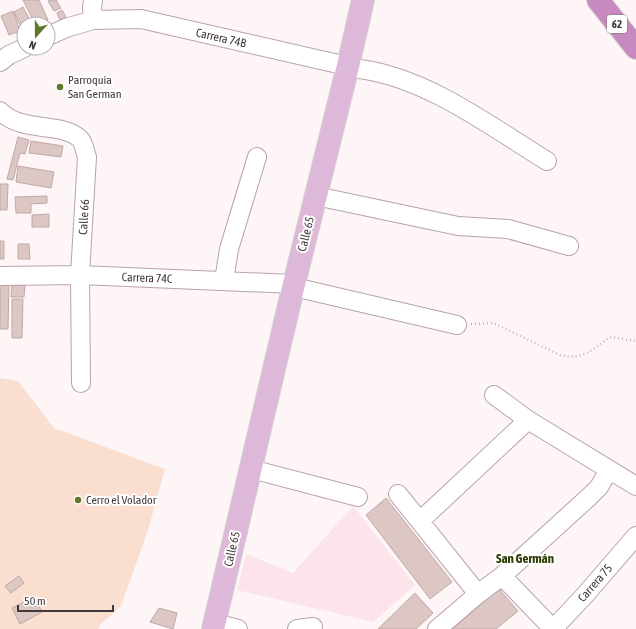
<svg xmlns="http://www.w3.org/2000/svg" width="636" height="629" font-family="'Asap Condensed',sans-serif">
  <rect width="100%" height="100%" fill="#fef5f7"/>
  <path fill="#fde4eb" d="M353,506l62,79 -42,37 -136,-32 9,-36 47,19z"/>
  <path fill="#fadecf" d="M0,378l18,3 36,47 111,41 -17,61 -27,76 -21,19 -2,4h-98z"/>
  <path fill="#ddc7c5" stroke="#bfa9a7" d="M23,0h16l9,20 -8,4h-5z
    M50,0h6l5,8 -7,3 -6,-10z
    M23,7l8,15 -7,2 -3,3 -7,-15z
    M62,10l4,7 -6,3 -3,-7z
    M13,11l7,20 -11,4 -8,-19z
    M18,137l11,3 -4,14 -5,-1 -7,27 -6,-1z
    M31,141l32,5 -2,11 -32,-4z
    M18,166l36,6 -3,16 -35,-6z
    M0,184h8l-1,26h-7z
    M47,196v7l-16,1v9h-15l-1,-16z
    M49,214v13h-17v-12z
    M0,241h4v18h-4z
    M18,244h11l1,15h-12z
    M0,285h9l-1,44h-8z
    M12,285h13l-1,12h-13z
    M12,299h11l-1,39h-10z
    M386,498l66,84 -22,17 -64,-84z
    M19,576l5,7 -13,10 -6,-7z
    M499,589l19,22 -22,18h-44z
    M415,593l18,20 -17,16h-38z
    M34,597l8,15 -22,12 -8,-16z
    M159,608l18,5 -4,16 -23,-7z"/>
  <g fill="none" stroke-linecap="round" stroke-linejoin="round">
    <g stroke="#b9a3aa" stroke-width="20">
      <path id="minor" d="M93,20l-1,-12 1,-8
        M48,36l18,-8 27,-8 48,-1 219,50c67,9 130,57 187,92
        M0,62l9,-7 15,-7
        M0,111c23,23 62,10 80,28 4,4 5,13 7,18l-7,118 1,108
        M316,196l142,30 50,3 61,17
        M0,276l80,-1 214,9
        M224,281l5,-32 28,-92
        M294,287l163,38
        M494,395l34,25 108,66
        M251,469l107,28
        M398,494l80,100
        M420,521l108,-101
        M502,576l51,53
        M215,623l23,6
        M297,629l16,-2
        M437,629l41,-35 24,-18 87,-79 10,-10 10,-17
        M553,629l32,-34 51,-59"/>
    </g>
    <g stroke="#d5d3d4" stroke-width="24">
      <path id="major" d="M213,629l81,-345 54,-218 15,-66"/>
    </g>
    <g stroke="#d5d3d4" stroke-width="24">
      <path id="highway" d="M598,0l38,48"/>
    </g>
    <path stroke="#c2b9bc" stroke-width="2.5" stroke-dasharray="1 3" stroke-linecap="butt" d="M471,324l22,-1 67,32c23,6 32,-6 50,-18l26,4"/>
    <use href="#minor" stroke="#fff" stroke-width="18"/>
    <use href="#major" stroke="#deb8d8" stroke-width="22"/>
    <use href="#highway" stroke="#c889be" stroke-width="22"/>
  </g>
  <g fill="#5f782a" stroke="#fff" stroke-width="1.5">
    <circle cx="60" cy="87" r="4"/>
    <circle cx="78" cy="500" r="4"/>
  </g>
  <g text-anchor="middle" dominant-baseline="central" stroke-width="4" stroke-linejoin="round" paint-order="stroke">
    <rect fill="#fff" stroke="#7a7476" stroke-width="1" x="607" y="15" width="20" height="18" rx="3"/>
    <g font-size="11" font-weight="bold" fill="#41383b">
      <text x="617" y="24">62</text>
    </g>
    <g font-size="12" fill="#41383b" stroke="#fff">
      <text transform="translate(221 38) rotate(13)">Carrera 74B</text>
      <text transform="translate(84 217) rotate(-87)">Calle 66</text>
      <text transform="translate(306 234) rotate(-76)">Calle 65</text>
      <text transform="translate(147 278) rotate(2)">Carrera 74C</text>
      <text transform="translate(232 549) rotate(-77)">Calle 65</text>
      <text transform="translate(595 583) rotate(-49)">Carrera 75</text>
    </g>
    <g font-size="12" fill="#41383b" stroke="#fff" text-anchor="start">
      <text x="68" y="80">Parroquia<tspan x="68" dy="14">San German</tspan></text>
      <text x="86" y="500">Cerro el Volador</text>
    </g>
    <g font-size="13" font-weight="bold" fill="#2e3e05" stroke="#fff">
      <text x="525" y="558">San Germán</text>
    </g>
  </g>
  <g transform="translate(36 36) rotate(201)"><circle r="19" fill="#ffffff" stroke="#b3afb1"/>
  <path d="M0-3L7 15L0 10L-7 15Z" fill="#5f782a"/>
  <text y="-6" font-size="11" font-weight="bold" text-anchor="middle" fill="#41383b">N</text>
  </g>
  <path d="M18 605v6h95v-6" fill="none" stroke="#41383b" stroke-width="2"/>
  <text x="24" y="605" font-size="12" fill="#41383b" stroke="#ffffff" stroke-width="3" paint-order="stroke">50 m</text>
</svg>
